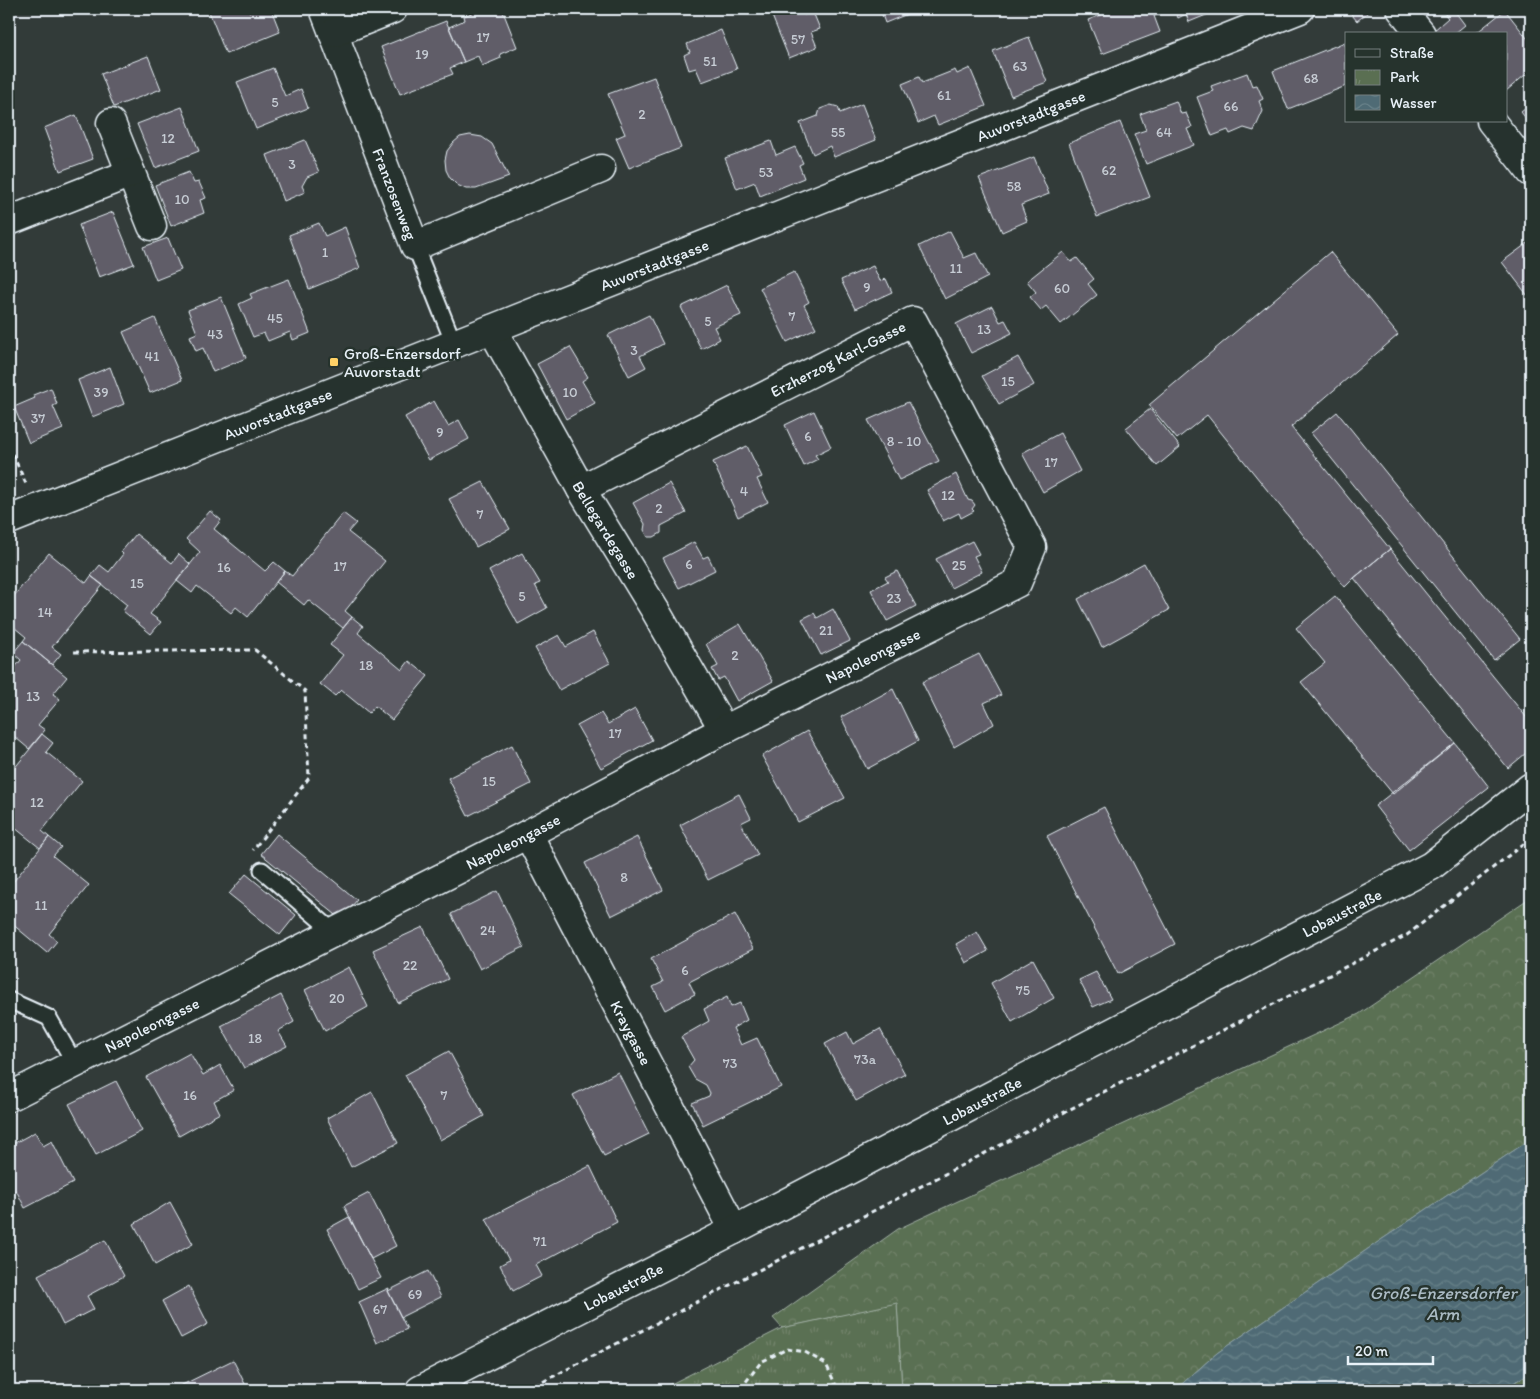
<svg xmlns="http://www.w3.org/2000/svg" width="1540" height="1399" font-family="Itim,sans-serif">
  <defs>
    <pattern id="forest-crowns" width="20" height="18" patternUnits="userSpaceOnUse" patternTransform="scale(1.25)"><rect width="20" height="18" fill="#5a6f52"/><path d="M2 6a3 3 0 1 1 6 0M12 15a3 3 0 1 1 6 0" fill="none" stroke="#72846c"/></pattern>
    <pattern id="park-tufts" width="24" height="20" patternUnits="userSpaceOnUse" patternTransform="scale(1.25)"><rect width="24" height="20" fill="#5a6f52"/><path d="M3 7l-1-3M5 7V3M7 7l1-3M15 17l-1-3M17 17v-4M19 17l1-3" fill="none" stroke="#72846c"/></pattern>
    <pattern id="water-waves" width="16" height="10" patternUnits="userSpaceOnUse" patternTransform="scale(1.25)"><rect width="16" height="10" fill="#4f6b75"/><path d="M0 5q4-4 8 0t8 0" fill="none" stroke="#688189"/></pattern>
  </defs>
  <rect width="100%" height="100%" fill="#323b39"/>
  <filter id="ink" filterUnits="userSpaceOnUse"><feTurbulence type="fractalNoise" baseFrequency=".02" numOctaves="2"/><feDisplacementMap in="SourceGraphic" scale="10" xChannelSelector="R" yChannelSelector="G"/><feConvolveMatrix kernelMatrix="1 2 1 2 8 2 1 2 1" color-interpolation-filters="sRGB"/></filter>
  <g filter="url(#ink)">
    <path fill="url(#forest-crowns)" stroke="#a1b0a5" d="M1531,897v242l-153,103 -161,111 -42,37h-273l-5,-86 -115,24 -9,-10 125,-89 461,-215z
      M1531,1372v18h-29z"/>
    <path fill="url(#park-tufts)" stroke="#a1b0a5" d="M897,1303l5,87h-243l123,-62z"/>
    <path fill="url(#water-waves)" stroke="#8ca1a9" d="M1531,1139v233l-29,18h-327l42,-37 161,-111z"/>
    <path fill="#615d67" stroke="#e8f1f8" d="M208,9h40l1,3 8,-3h14l9,23 -54,22z
      M482,9h20l15,38 -17,7 1,4 -19,8 -4,-10 -14,6 -15,-35 16,-7 -1,-4z
      M776,9h25l3,6 9,-3 7,17 -9,3 6,15 -28,11 -19,-47z
      M880,9h40l-35,14z
      M1117,9h46l-2,5 -7,2 6,16 -58,22 -14,-34z
      M1174,9h47l-32,13 -3,-8 -8,4z
      M1347,9h25l-15,12z
      M1441,9h20l-5,4 9,12 -11,9h-21l-1,-2 16,-14z
      M1505,10l26,33v27l-25,21v-57h-31z
      M446,21l18,41 -14,6 3,6 -53,20 -19,-47z
      M721,30l16,39 -35,13 -6,-14 -7,2 -5,-15 6,-3 -3,-8z
      M1029,37l18,45 -36,14 -18,-45z
      M1345,42l1,44 -58,23 -15,-38z
      M148,56l13,33 -47,18 -13,-33z
      M273,68l12,28 16,-7 7,19 -52,21 -19,-47z
      M970,68l16,38 -48,19 -4,-9 -16,7 -16,-39 17,-7 3,6 33,-13 2,4z
      M1247,73l5,13 5,-1 6,14 -4,2 4,10 -9,20 -10,-3 -14,6 -2,-4 -16,6 -15,-39 16,-6 -2,-5z
      M654,77l27,71 -52,20 -13,-30 9,-4 -17,-40z
      M1176,101l5,13 5,-1 6,14 -5,2 7,16 -48,19 -12,-30 12,-4 -6,-16z
      M862,104l14,36 -42,17 -4,-11 -17,8 -13,-31 18,-7 2,-7 11,-4 7,2 2,6z
      M1531,104v21l-10,-13z
      M182,107l17,44 -44,17 -18,-44z
      M76,115l17,44 -33,12 -16,-43z
      M1120,122l30,75 -53,20 -28,-74z
      M470,135l12,2 10,7 17,33 -33,12h-10l-9,-4 -7,-7 -4,-8 -1,-10 2,-9 6,-8 7,-6z
      M305,140l14,32 -12,5 -5,9 3,6 -21,9 -17,-46z
      M771,141l5,14 19,-8 8,16 -4,2 5,13 -44,18 -5,-14 -18,7 -12,-31z
      M1034,157l15,37 -28,11 6,16 -25,11 -23,-54z
      M189,172l5,11 5,-1 7,16 -6,2 4,13 -33,13 -16,-41z
      M113,212l21,52 -35,13 -20,-52z
      M319,223l6,13 20,-9 15,41 -51,21 -20,-54z
      M950,231l14,27 12,-5 12,24 -43,22 -26,-53z
      M168,238l13,32 -25,10 -13,-33z
      M1529,242l2,3v55l-29,-38z
      M1063,252l8,10 6,-4 17,21 -6,5 9,11 -36,29 -15,-18 -5,4 -11,-13 6,-5 -9,-11z
      M1330,252l68,83 -107,92 99,122 -36,29 -9,9 -138,-172 -30,24 -28,-34z
      M873,266l7,15 6,-2 6,13 -37,17 -14,-29z
      M794,272l15,30 -5,3 12,23 -29,14 -27,-54z
      M289,279l21,54 -17,7 -3,-8 -22,9 -4,-8 -11,4 -14,-33 13,-6 -2,-4z
      M727,285l14,30 -27,12 6,12 -19,10 -20,-42z
      M221,297l25,61 -33,14 -10,-24 -7,3 -6,-15 7,-3 -9,-23z
      M992,306l8,16 5,-2 7,13 -41,20 -15,-29z
      M649,315l14,29 -23,12 6,11 -17,9 -21,-41z
      M155,318l27,62 -32,13 -27,-61z
      M570,347l18,30 -6,4 13,22 -29,16 -29,-55z
      M1018,357l16,28 -35,19 -17,-28z
      M110,367l14,37 -32,13 -14,-37z
      M51,388l6,16 -4,2 10,23 -34,14 -15,-36 21,-9 -2,-3z
      M434,401l14,25 11,-6 10,19 -40,21 -24,-43z
      M908,402l31,59 -40,19 -31,-60z
      M1150,409l30,38 -23,19 -31,-38z
      M814,411l17,36 -16,8 3,4 -14,7 -19,-41z
      M1337,412l183,227 -26,21 -183,-227z
      M1060,433l20,38 -37,21 -21,-39z
      M747,446l15,31 -5,2 11,23 -30,15 -25,-55z
      M956,474l12,26 4,1 3,4 -3,4 2,2 -13,7 -2,-5 -16,8 -16,-31z
      M483,482l27,47 -34,18 -27,-48z
      M669,483l17,30 -25,13v7l-7,4h-6l-4,-7 1,-6 -12,-21z
      M210,511l11,9 -7,9 51,42 9,-9 11,9 -37,46 -12,-10 -5,6 -34,-27 -5,7 -15,-12 23,-29 -14,-13z
      M343,513l13,10 -8,9 37,29 -40,50 7,6 -9,11 -35,-28 -4,5 -28,-23 9,-11 7,5z
      M136,534l36,29 7,-9 11,10 -40,50 11,8 -10,12 -28,-23 4,-6 -36,-29 9,-11 9,7 14,-18 -2,-2z
      M972,541l7,13 -5,2 8,16 -31,16 -15,-29z
      M694,542l9,16 5,-2 7,14 -36,18 -16,-30z
      M1390,549l141,174v26l-23,19 -154,-190z
      M49,553l37,30 5,-7 12,9 -51,62 9,7 -9,11 -29,-24 3,-4 -17,-14v-21z
      M522,553l18,30 -5,2 12,23 -29,16 -29,-53z
      M1144,563l25,47 -67,37 -24,-48z
      M897,571l19,35 -29,15 -16,-31 17,-9 -3,-4z
      M1335,596l120,147 -62,51 -92,-112 24,-19 -29,-35z
      M833,609l17,32 -29,14 -19,-36 12,-6 3,5z
      M352,617l11,9 -5,7 44,37 7,-9 19,15 -36,44 -17,-14 -6,7 -28,-23 -6,6 -15,-12 23,-29 -13,-10z
      M740,624l33,57 -36,20 -13,-24 -6,3 -6,-11 6,-3 -12,-22z
      M593,632l17,31 -51,27 -24,-42 24,-13 7,12z
      M23,641l44,36 -14,17 7,5 -22,26 7,5 -16,19 -20,-17v-57l12,-15 -8,-7z
      M979,654l22,41 -17,8 10,21 -40,23 -32,-65z
      M893,689l25,52 -51,28 -26,-52z
      M635,709l17,31 -51,28 -24,-42 24,-13 7,11z
      M807,731l38,67 -47,24 -36,-66z
      M42,734l11,9 -7,9 36,29 -40,50 7,6 -9,11 -31,-25v-48z
      M1455,743l34,44 -80,63 -34,-44z
      M512,745l19,39 -63,32 -20,-38z
      M739,794l12,24 -10,5 17,32 -50,25 -28,-55z
      M1104,807l71,137 -57,30 -71,-138z
      M277,834l80,66 -16,19 -80,-65z
      M49,837l12,10 -8,9 36,29 -40,49 8,7 -10,12 -36,-30 -2,3v-39z
      M637,837l26,53 -52,26 -26,-53z
      M246,874l50,41 -16,20 -51,-41z
      M497,891l27,56 -44,22 -29,-55z
      M735,914l18,35 -64,33 6,12 -30,16 -12,-23 10,-5 -12,-23z
      M423,927l25,52 -50,24 -25,-53z
      M977,932l11,19 -22,12 -10,-19z
      M1033,959l21,39 -42,24 -21,-39z
      M349,967l19,40 -43,24 -20,-41z
      M1096,972l15,27 -18,8 -14,-27z
      M281,995l13,27 -16,9 9,15 -43,22 -23,-42z
      M727,997l4,10 9,-4 7,17 -14,8 8,17 16,-7 24,49 -78,38 -11,-22 17,-7 1,-3 -4,-8 -11,-6 -7,-12 6,-7 -13,-23 28,-16 -5,-12z
      M880,1029l25,45 -49,27 -31,-57 22,-12 6,12z
      M449,1051l35,65 -44,24 -35,-65z
      M190,1053l13,22 17,-10 14,25 -20,11 6,12 -41,23 -33,-59z
      M618,1072l31,62 -45,22 -31,-61z
      M116,1081l26,50 -46,24 -27,-51z
      M372,1092l26,51 -47,24 -24,-49z
      M35,1132l8,14 9,-5 21,42 -48,25 -9,-18 -7,4v-48z
      M590,1166l27,56 -81,43 6,11 -29,15 -13,-26 9,-5 -23,-41z
      M369,1193l27,53 -25,13 -27,-53z
      M170,1202l23,42 -38,21 -21,-41z
      M349,1217l32,61 -23,11 -31,-60z
      M105,1240l19,36 -37,20 7,13 -31,16 -25,-50z
      M428,1271l13,26 -40,20 -13,-26z
      M189,1286l19,38 -27,14 -19,-37z
      M389,1288l-1,3 19,38 -30,14 -18,-41z
      M233,1360l15,30h-76z"/>
    <g fill="none" stroke-linecap="round" stroke-linejoin="round">
      <g stroke="#e8f1f8" stroke-width="19">
        <path id="lane" d="M415,246l39,98
          M262,870l72,62
          M9,1000l40,18 26,46"/>
      </g>
      <g stroke="#e8f1f8" stroke-width="31">
        <g id="street">
          <path id="s1" d="M324,9l91,237 186,-77"/>
          <path d="M1401,9l20,25"/>
          <path d="M333,33l60,-24"/>
          <path d="M1491,121l40,51"/>
          <path d="M111,123l41,103"/>
          <path d="M9,221l122,-48"/>
          <path id="s2" d="M492,329l89,160 74,121 69,120"/>
          <path id="s3" d="M9,520l1291,-511"/>
          <path id="s4" d="M528,834l206,396"/>
          <path id="s5" d="M9,1097l519,-263 184,-98 305,-153 15,-36 -119,-226 -332,168"/>
          <path id="s6" d="M420,1390l314,-160 697,-364 100,-79"/>
        </g>
      </g>
      <path stroke="#e8f1f8" stroke-width="3" stroke-dasharray="5 4" stroke-linecap="butt" d="M9,446l17,38
        M74,652l181,-2 50,41 4,87 -56,72
        M527,1390l880,-455 124,-97
        M743,1390l2,-7 16,-21 26,-13 18,3 21,12 12,26"/>
      <use href="#lane" stroke="#26332d" stroke-width="15"/>
      <use href="#street" stroke="#26332d" stroke-width="28"/>
    </g>
  </g>
  <rect fill="#ffd166" stroke="#26332d" stroke-width="2" x="329" y="357" width="10" height="10" rx="2.5"/>
  <g text-anchor="middle" dominant-baseline="central" stroke-width="5" stroke-linejoin="round" paint-order="stroke">
    <g font-size="14" fill="#c6ccd4">
      <text x="483" y="37">17</text>
      <text x="798" y="39">57</text>
      <text x="422" y="54">19</text>
      <text x="710" y="61">51</text>
      <text x="1020" y="66">63</text>
      <text x="1311" y="78">68</text>
      <text x="944" y="95">61</text>
      <text x="275" y="102">5</text>
      <text x="1231" y="106">66</text>
      <text x="642" y="114">2</text>
      <text x="838" y="132">55</text>
      <text x="1164" y="132">64</text>
      <text x="168" y="138">12</text>
      <text x="292" y="164">3</text>
      <text x="1109" y="170">62</text>
      <text x="766" y="172">53</text>
      <text x="1014" y="186">58</text>
      <text x="182" y="199">10</text>
      <text x="325" y="252">1</text>
      <text x="956" y="268">11</text>
      <text x="867" y="287">9</text>
      <text x="1062" y="288">60</text>
      <text x="792" y="316">7</text>
      <text x="275" y="318">45</text>
      <text x="708" y="321">5</text>
      <text x="984" y="329">13</text>
      <text x="215" y="334">43</text>
      <text x="634" y="350">3</text>
      <text x="152" y="356">41</text>
      <text x="1008" y="381">15</text>
      <text x="101" y="392">39</text>
      <text x="570" y="392">10</text>
      <text x="38" y="418">37</text>
      <text x="440" y="432">9</text>
      <text x="808" y="436">6</text>
      <text x="904" y="441">8 - 10</text>
      <text x="1051" y="462">17</text>
      <text x="744" y="491">4</text>
      <text x="948" y="495">12</text>
      <text x="659" y="508">2</text>
      <text x="480" y="514">7</text>
      <text x="689" y="564">6</text>
      <text x="959" y="565">25</text>
      <text x="340" y="566">17</text>
      <text x="224" y="567">16</text>
      <text x="137" y="583">15</text>
      <text x="522" y="596">5</text>
      <text x="894" y="598">23</text>
      <text x="45" y="612">14</text>
      <text x="826" y="630">21</text>
      <text x="735" y="655">2</text>
      <text x="366" y="665">18</text>
      <text x="33" y="696">13</text>
      <text x="615" y="733">17</text>
      <text x="489" y="781">15</text>
      <text x="37" y="802">12</text>
      <text x="624" y="877">8</text>
      <text x="41" y="905">11</text>
      <text x="488" y="930">24</text>
      <text x="410" y="965">22</text>
      <text x="685" y="970">6</text>
      <text x="1023" y="990">75</text>
      <text x="337" y="998">20</text>
      <text x="255" y="1038">18</text>
      <text x="865" y="1059">73a</text>
      <text x="730" y="1063">73</text>
      <text x="190" y="1095">16</text>
      <text x="444" y="1095">7</text>
      <text x="540" y="1241">71</text>
      <text x="415" y="1294">69</text>
      <text x="380" y="1309">67</text>
    </g>
    <g font-size="16" fill="#e8f1f8" stroke="#26332d">
      <text stroke="none"><textPath href="#s3" startOffset="1099">Auvorstadtgasse</textPath></text>
      <text stroke="none"><textPath href="#s1" startOffset="198">Franzosenweg</textPath></text>
      <text stroke="none"><textPath href="#s3" startOffset="694">Auvorstadtgasse</textPath></text>
      <text transform="translate(838 359) rotate(-27)">Erzherzog Karl-Gasse</text>
      <text stroke="none"><textPath href="#s3" startOffset="289">Auvorstadtgasse</textPath></text>
      <text stroke="none"><textPath href="#s2" startOffset="231">Bellegardegasse</textPath></text>
      <text stroke="none"><textPath href="#s5" startOffset="970">Napoleongasse</textPath></text>
      <text stroke="none"><textPath href="#s5" startOffset="565">Napoleongasse</textPath></text>
      <text stroke="none"><textPath href="#s6" startOffset="1038">Lobaustraße</textPath></text>
      <text stroke="none"><textPath href="#s5" startOffset="160">Napoleongasse</textPath></text>
      <text stroke="none"><textPath href="#s4" startOffset="224">Kraygasse</textPath></text>
      <text stroke="none"><textPath href="#s6" startOffset="632">Lobaustraße</textPath></text>
      <text stroke="none"><textPath href="#s6" startOffset="228">Lobaustraße</textPath></text>
    </g>
    <g font-size="16" fill="#e8f1f8" stroke="#26332d" text-anchor="start">
      <text x="344" y="353">Groß-Enzersdorf<tspan x="344" dy="18">Auvorstadt</tspan></text>
    </g>
    <g font-size="18" font-style="italic" fill="#abbbc4" stroke="#26332d">
      <text x="1443" y="1293">Groß-Enzersdorfer<tspan x="1443" dy="21">Arm</tspan></text>
    </g>
  </g>
  <rect width="1540" height="1399" fill="none" stroke="#26332d" stroke-width="30"/>
  <rect x="15" y="15" width="1510" height="1369" fill="none" stroke="#e8f1f8" stroke-width="2" filter="url(#ink)"/>
  <rect x="1345" y="32" width="162" height="90" fill="#26332d" stroke="#747f7e"/>
  <rect x="1355" y="49" width="25" height="8" fill="#26332d" stroke="#747f7e"/>
  <text x="1390" y="58" font-size="15" fill="#e8f1f8">Straße</text>
  <rect x="1355" y="70" width="25" height="15" fill="url(#park-tufts)" stroke="#747f7e"/>
  <text x="1390" y="82" font-size="15" fill="#e8f1f8">Park</text>
  <rect x="1355" y="95" width="25" height="15" fill="url(#water-waves)" stroke="#747f7e"/>
  <text x="1390" y="108" font-size="15" fill="#e8f1f8">Wasser</text>
  <path d="M1348 1356v8h85v-8" fill="none" stroke="#e8f1f8" stroke-width="2.5"/>
  <text x="1355" y="1356" font-size="15" fill="#e8f1f8" stroke="#26332d" stroke-width="4" paint-order="stroke">20 m</text>
</svg>
